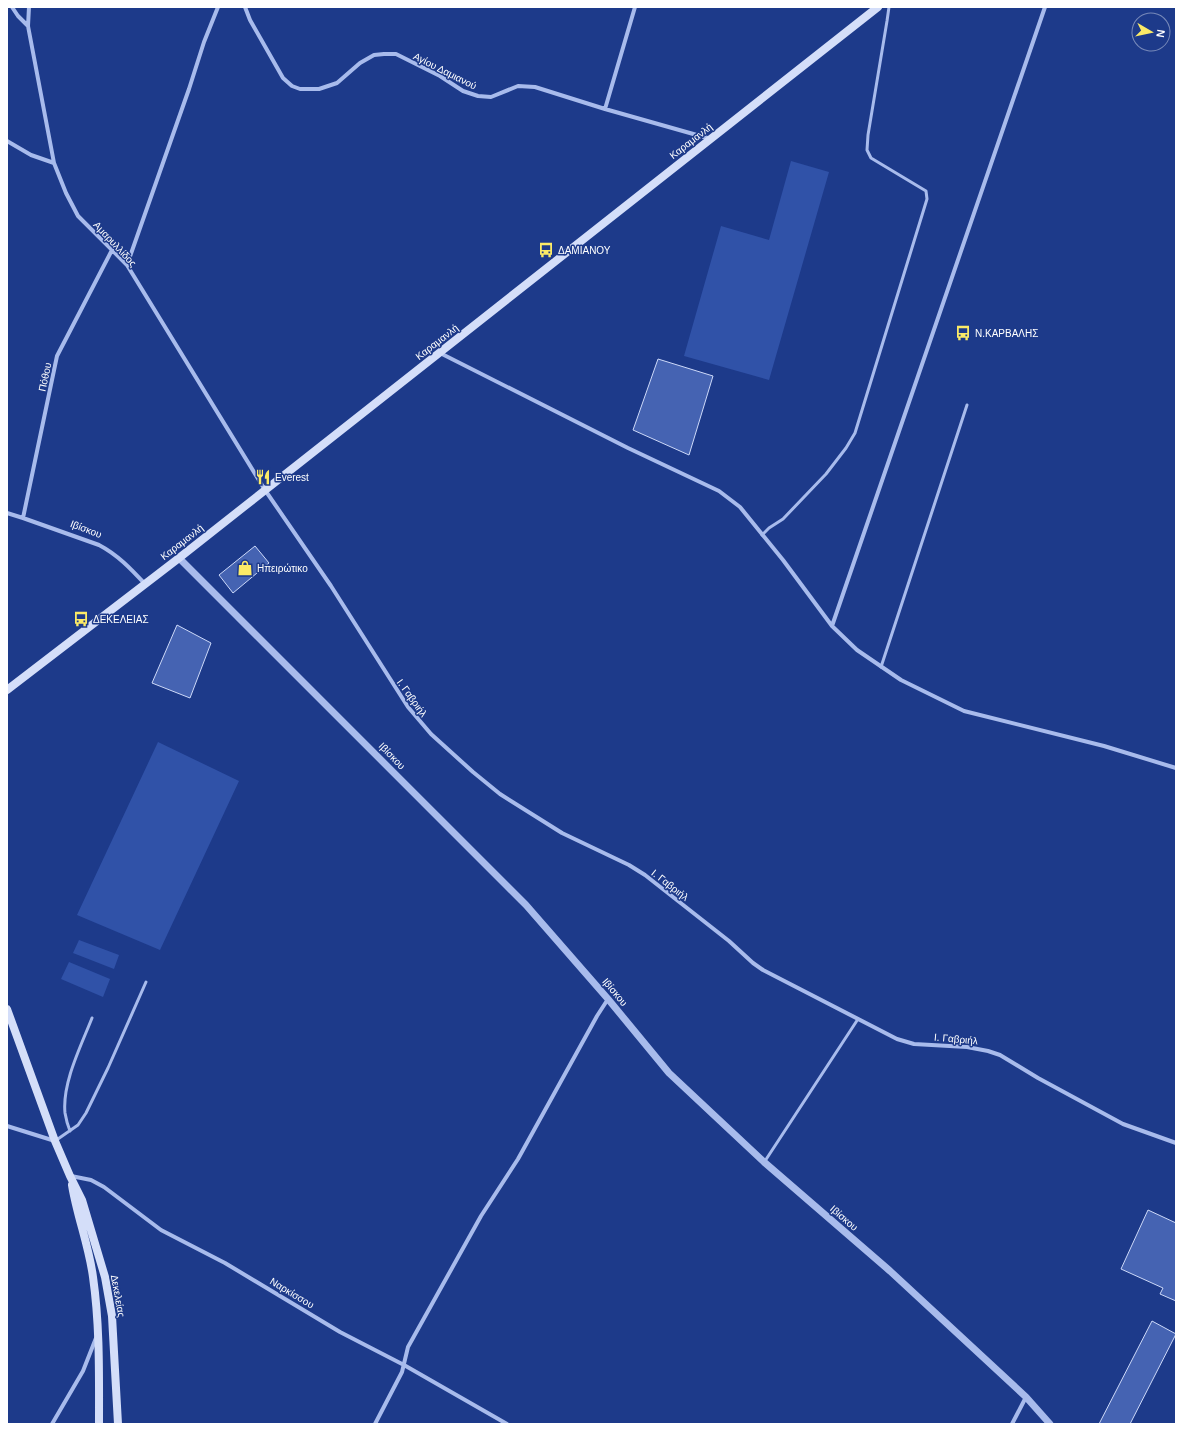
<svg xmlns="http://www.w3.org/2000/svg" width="1183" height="1431" font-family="Arial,sans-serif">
  <rect width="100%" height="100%" fill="#1d3a8a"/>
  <path fill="#3052a8" d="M791,161l38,11 -60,208 -85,-24 37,-130 48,14z
    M158,742l81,39 -79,169 -83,-35z
    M79,940l40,15 -5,14 -41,-16z
    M69,962l41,17 -7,18 -42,-18z"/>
  <path fill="#4563b2" stroke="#cdd9f9" d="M658,359l55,17 -24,79 -56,-25z
    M255,546l14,17 -36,30 -14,-18z
    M177,625l34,18 -21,55 -38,-15z
    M1148,1210l28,13v78l-16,-7 3,-6 -42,-19z
    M1152,1321l24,13 -46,90h-31z"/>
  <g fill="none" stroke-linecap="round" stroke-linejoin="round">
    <path stroke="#a8bbec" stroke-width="3" d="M762,535l7,-7 14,-9 43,-45 20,-26 9,-15 72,-234 -1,-8 -55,-33 -4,-8 1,-15 19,-114 2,-14
      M881,667l86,-262
      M70,1131c-2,-5 -4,-12 -5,-18 -3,-30 16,-67 27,-95
      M55,1141l23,-16 8,-12 22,-45 38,-86
      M765,1161l93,-142"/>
    <path stroke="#a8bbec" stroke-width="4" d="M12,7l6,9 10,10
      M29,7l-1,19 26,137 12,30 12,23 49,49 138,225 66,96 77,121 23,27 42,38 27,22 62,39 67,32 16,10 84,66 24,22 10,7 134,69 17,5 53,3 21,4 12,4 38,23 85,46 53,19
      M245,7l5,13 33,58 9,8 8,3h19l18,-6 23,-20 14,-8 10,-1h12l44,22 23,15 15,5 13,1 27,-11 17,1 70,22 106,30
      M605,109l30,-102
      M7,141l24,14 23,8
      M127,265l62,-176 15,-47 14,-35
      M440,353l188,95 91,43 21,16 43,53 49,66 25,24 44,30 63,31 140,35 72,22
      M7,513l16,5 76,27c19,10 32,24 46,39
      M23,518l34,-162 55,-106
      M832,626l213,-619
      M7,1126l48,15
      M71,1176l20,4 13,7 57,43 64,33 115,69 64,33 103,59
      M52,1424l31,-53 13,-33
      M375,1424l27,-52 6,-25 73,-131 37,-57 79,-143 11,-17
      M1012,1424l14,-27"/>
    <path stroke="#a8bbec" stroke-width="7" d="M179,558l347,347 82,94 61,74 95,89 126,109 136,126 24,27"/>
    <path stroke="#d4def9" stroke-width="8" d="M7,690l172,-132 699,-551
      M7,1009l48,132 15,35 12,24 23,77 7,39 6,108
      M72,1185c5,31 17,61 21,92 7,49 6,98 6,147"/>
  </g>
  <defs>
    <g id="bus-bare" transform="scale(1.2)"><path d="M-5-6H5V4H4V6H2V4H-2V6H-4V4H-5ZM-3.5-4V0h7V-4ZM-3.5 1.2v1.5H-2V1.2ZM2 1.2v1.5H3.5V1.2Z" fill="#fbea67" stroke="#1d3a8a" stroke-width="2.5" paint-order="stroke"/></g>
    <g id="restaurant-bare" transform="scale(1.2)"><path d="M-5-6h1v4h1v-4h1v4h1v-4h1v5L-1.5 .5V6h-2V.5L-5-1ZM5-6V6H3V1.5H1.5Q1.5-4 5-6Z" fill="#fbea67" stroke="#1d3a8a" stroke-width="2.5" paint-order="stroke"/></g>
    <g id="shop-bare" transform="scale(1.2)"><path d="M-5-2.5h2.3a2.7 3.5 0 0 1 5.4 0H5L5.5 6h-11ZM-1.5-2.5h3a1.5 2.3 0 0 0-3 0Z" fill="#fbea67" stroke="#1d3a8a" stroke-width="2.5" paint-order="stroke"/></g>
  </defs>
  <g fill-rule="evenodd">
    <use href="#bus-bare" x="546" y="250"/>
    <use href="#bus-bare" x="963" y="333"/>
    <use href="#restaurant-bare" x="263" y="477"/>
    <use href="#shop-bare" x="245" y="568"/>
    <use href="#bus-bare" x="81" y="619"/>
  </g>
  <g text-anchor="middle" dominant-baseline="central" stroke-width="3" stroke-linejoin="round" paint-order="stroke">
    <g font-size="10" fill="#fff" stroke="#1d3a8a">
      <text transform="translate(445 71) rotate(27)">Αγίου Δαμιανού</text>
      <text transform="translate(691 141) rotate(-38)">Καραμανλή</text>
      <text transform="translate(115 244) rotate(47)">Αμαρυλλίδος</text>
      <text transform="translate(437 342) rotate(-38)">Καραμανλή</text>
      <text transform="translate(45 377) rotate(-78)">Πόθου</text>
      <text transform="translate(86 529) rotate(21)">Ιβίσκου</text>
      <text transform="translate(182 542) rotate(-38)">Καραμανλή</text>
      <text transform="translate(412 698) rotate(54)">Ι. Γαβριήλ</text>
      <text transform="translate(392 756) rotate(46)">Ιβίσκου</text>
      <text transform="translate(670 885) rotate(38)">Ι. Γαβριήλ</text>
      <text transform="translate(615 992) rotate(50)">Ιβίσκου</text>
      <text transform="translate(956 1039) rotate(5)">Ι. Γαβριήλ</text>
      <text transform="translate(844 1218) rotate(41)">Ιβίσκου</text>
      <text transform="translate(292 1293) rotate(31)">Ναρκίσσου</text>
      <text transform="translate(118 1296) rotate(80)">Δεκελείας</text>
    </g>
    <g font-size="10" fill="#fff" stroke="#1d3a8a" text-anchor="start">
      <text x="558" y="250">ΔΑΜΙΑΝΟΥ</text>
      <text x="975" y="333">Ν.ΚΑΡΒΑΛΗΣ</text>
      <text x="275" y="477">Everest</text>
      <text x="257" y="568">Ηπειρώτικο</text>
      <text x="93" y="619">ΔΕΚΕΛΕΙΑΣ</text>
    </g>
  </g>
  <rect width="1183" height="1431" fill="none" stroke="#ffffff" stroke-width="16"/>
  <g transform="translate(1151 32) rotate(99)"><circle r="19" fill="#1d3a8a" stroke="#7789b9"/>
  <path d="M0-3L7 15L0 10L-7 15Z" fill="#fbea67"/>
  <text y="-6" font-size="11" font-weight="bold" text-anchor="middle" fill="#ffffff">N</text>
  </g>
</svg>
